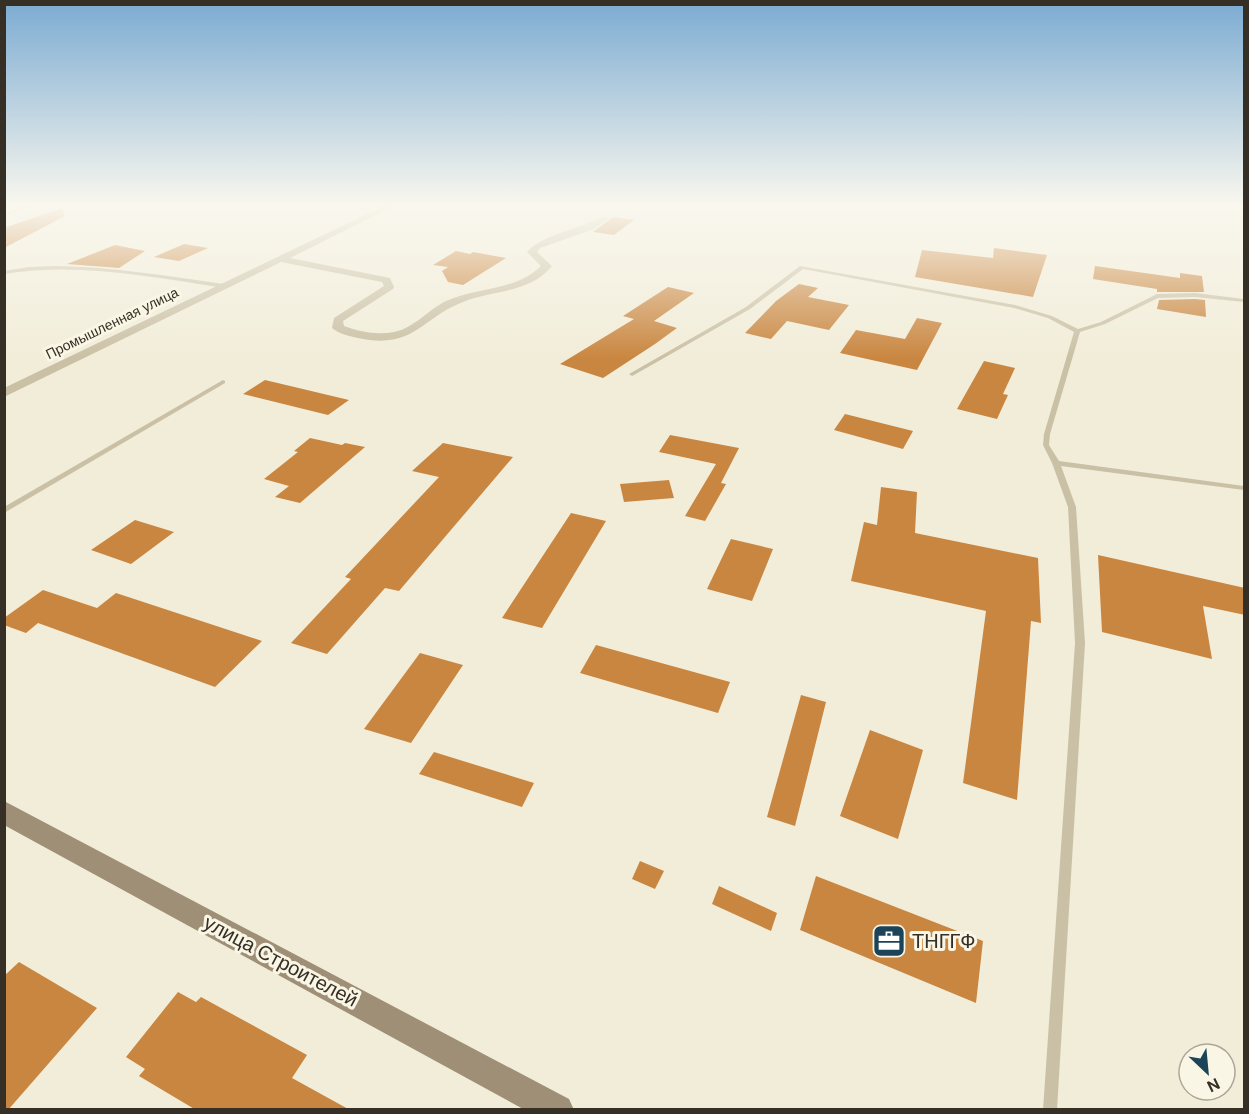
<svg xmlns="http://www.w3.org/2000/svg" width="1249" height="1114" font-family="'DM Sans',sans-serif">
  <rect width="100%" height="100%" fill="#f2edd9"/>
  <path fill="#c98640" d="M62,208l3,8 -61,32v-20z
    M613,217l21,3 -20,15 -21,-3z
    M184,244l24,4 -29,13 -25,-4z
    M115,245l30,6 -26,17 -52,-4z
    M994,248l53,7 -14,42 -118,-20 7,-27 71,8z
    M456,251l14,3 3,-2 33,6 -43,27 -15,-3 -6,-11 6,-4 -15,-2z
    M1095,266l85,12v-5l22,3 2,16h-47v-3l-64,-10z
    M799,284l19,4 -10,9 41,8 -20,25 -42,-9 -16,18 -26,-6 31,-32z
    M668,287l26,6 -40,28 23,7 -22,16 -52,34 -43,-14 74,-45 -11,-3z
    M1195,299l10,1 1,17 -49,-8 2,-9z
    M917,318l25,5 -25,47 -77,-17 16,-23 49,9z
    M984,361l31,7 -12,26 5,1 -11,24 -40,-10z
    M265,380l84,20 -21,15 -85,-21z
    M845,414l68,17 -10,18 -69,-19z
    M670,435l69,13 -18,35 5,1 -21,37 -20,-5 31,-52 -57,-12z
    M310,438l32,7 3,-2 20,4 -65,56 -25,-6 14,-11 -25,-7 34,-27 -4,-1z
    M443,443l70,14 -114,134 -14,-3 -58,66 -36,-11 60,-64 -6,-2 94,-100 -27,-6z
    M669,480l5,18 -50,4 -4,-18z
    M881,487l36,5 -2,41 123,25 3,65 -10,-2 -14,179 -54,-17 23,-172 -135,-30 13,-59 13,3z
    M571,513l35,8 -64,107 -40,-10z
    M135,520l39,12 -43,32 -40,-14z
    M731,539l42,10 -21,52 -45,-12z
    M1098,555l147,33v27l-42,-9 9,53 -110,-27z
    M43,590l54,18 19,-15 146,48 -47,46 -177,-64 -12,10 -22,-8v-7z
    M596,645l134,37 -12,31 -138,-40z
    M420,653l43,12 -52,78 -47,-14z
    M801,695l25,7 -31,124 -28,-9z
    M870,730l53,20 -25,89 -58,-23z
    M434,752l100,31 -12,24 -103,-33z
    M640,861l24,10 -9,18 -23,-10z
    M816,876l167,65 -7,62 -176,-73z
    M719,886l58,27 -6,18 -59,-27z
    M19,962l78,46 -89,102h-4v-134z
    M178,992l18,10 5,-5 106,58 -15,23 58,32h-154l-57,-34 6,-7 -19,-12z"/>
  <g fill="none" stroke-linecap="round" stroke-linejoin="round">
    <path fill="#cac0a5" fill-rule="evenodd" d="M39,203h6l-41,12v-2z
      M56,266c57,1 112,10 168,18l3,2 -3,2c-73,-11 -146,-26 -220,-14v-3l25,-4z
      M800,266l215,39 37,11 26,13 23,-7 56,-28 38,-1 49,6v3l-49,-5 -37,1 -53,26 -25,8 -30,102 -1,11 10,16 185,25v4l-183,-24 15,41 9,136 -28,467h-14l32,-467 -7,-136 -16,-44 -9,-18 1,-11 30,-102 -26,-14 -34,-10 -211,-39 -53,40 -116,66 -2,1 -3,-2 117,-67z
      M223,380l2,1v2l-221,130v-6z"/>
    <path fill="#cac0a5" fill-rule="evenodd" d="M390,203h10l-110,55 100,20 4,9 -1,2 -50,32 1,5c16,6 33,9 50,6 20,-4 34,-22 52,-31 31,-14 70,-10 95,-35l-14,-14c14,-17 55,-24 76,-36l7,2 -16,11 -54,19 -3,4 15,14c-22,27 -58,24 -89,36 -42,16 -49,48 -105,36 -9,-2 -19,-4 -26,-10l2,-10 50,-32 -2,-4 -101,-20 -277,135v-9z"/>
    <path fill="#9e8f76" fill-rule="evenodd" d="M4,801l565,298 5,11h-49l-521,-285z"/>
  </g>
  <linearGradient id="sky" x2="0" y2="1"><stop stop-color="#7babd2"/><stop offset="0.57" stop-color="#f9f7ee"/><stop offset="1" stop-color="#f9f7ee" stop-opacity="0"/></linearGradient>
  <rect width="1249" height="359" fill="url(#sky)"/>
  <defs>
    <g id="office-square" transform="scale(1.725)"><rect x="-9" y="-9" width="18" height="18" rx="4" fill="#1b4458" stroke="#faf6e5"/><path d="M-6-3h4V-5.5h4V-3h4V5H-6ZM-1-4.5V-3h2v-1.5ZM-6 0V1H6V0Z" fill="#fff"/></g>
  </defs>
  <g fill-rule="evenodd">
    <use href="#office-square" x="889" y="941"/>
  </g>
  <g text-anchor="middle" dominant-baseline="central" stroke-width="6" stroke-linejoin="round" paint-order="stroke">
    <g font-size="14" fill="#362f26" stroke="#faf6e5">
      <text transform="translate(112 323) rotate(-26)">Промышленная улица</text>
    </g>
    <g font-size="20" fill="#362f26" stroke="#faf6e5" text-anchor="start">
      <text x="912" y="941">ТНГГФ</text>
    </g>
    <g font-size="20" fill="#362f26" stroke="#faf6e5">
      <text transform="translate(281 961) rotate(28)">улица Строителей</text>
    </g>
  </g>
  <rect width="1249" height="1114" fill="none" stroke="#362f26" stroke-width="12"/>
  <g transform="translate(1207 1072) rotate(154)"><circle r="28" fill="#faf6e5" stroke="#aca699" stroke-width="1.5"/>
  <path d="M0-4.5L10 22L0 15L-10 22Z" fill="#1b4458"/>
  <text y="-9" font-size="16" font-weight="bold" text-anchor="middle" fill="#362f26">N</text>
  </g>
</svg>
